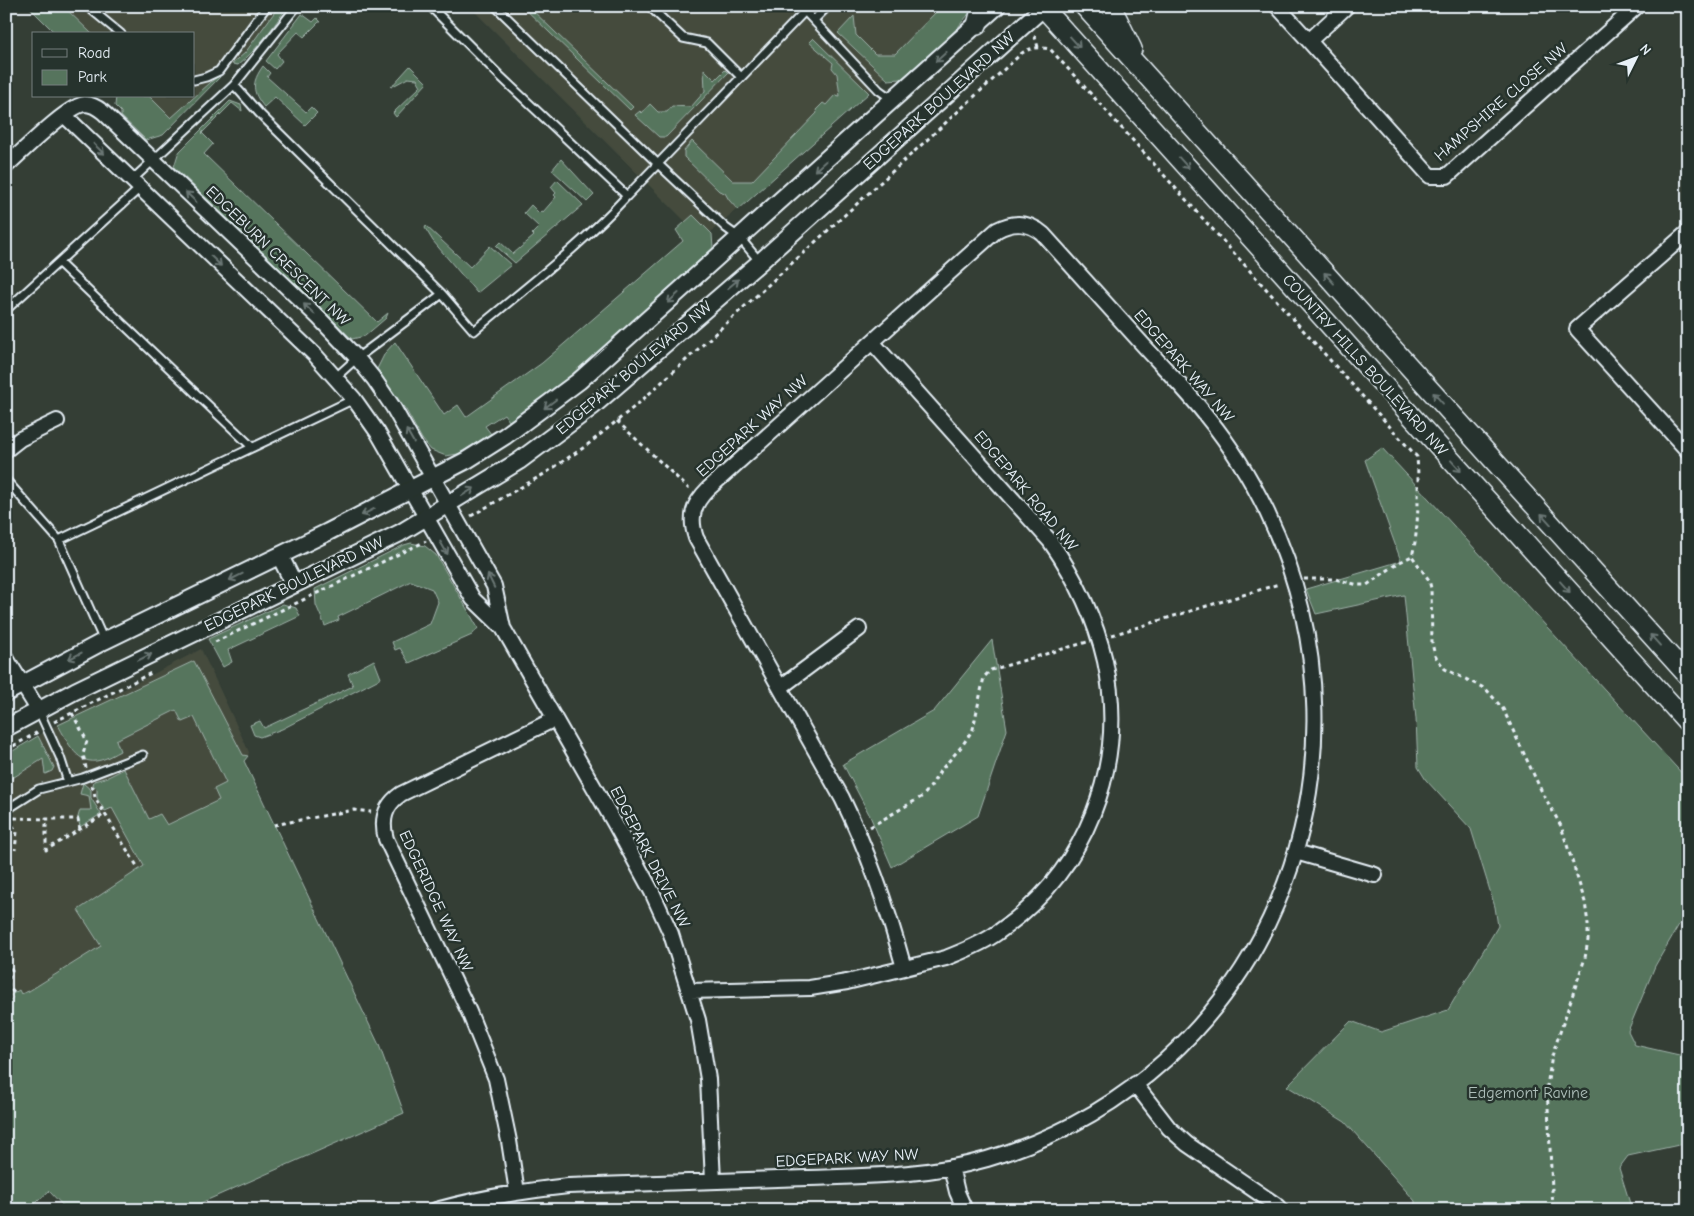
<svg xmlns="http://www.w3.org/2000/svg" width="1694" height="1216" font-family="'Comic Neue',sans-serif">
  <rect width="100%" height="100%" fill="#343e35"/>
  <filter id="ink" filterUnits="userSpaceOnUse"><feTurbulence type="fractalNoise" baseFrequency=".02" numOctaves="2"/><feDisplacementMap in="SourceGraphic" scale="10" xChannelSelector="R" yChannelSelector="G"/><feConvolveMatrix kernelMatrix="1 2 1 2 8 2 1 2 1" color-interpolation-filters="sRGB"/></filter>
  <g filter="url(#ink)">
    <path fill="#444b3e" d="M63,6h216l-34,47 -74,65 -22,-22h45v-62h-102z
      M469,6h494l-72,66 -188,167z
      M201,649l48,103 -1,4 -4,5 12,30 123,254 25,68 -112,47 -225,50 -18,-19 -21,19h-22v-455l52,-31z"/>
    <path fill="#56745d" stroke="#9fb2aa" d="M28,6h35l29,28h-36z
      M279,6h9c-15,21 -30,43 -50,59l-6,-1 13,-11z
      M522,6h6l105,101 -3,3z
      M938,6h36c-18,29 -48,51 -73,73l-13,1 -50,-47 16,-17 2,19 19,19h20l43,-44z
      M302,14l11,8 4,-4 4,4h-2l-15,15 -6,-5 -21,22 5,7 -7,8 -9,-8z
      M813,38l56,55 -131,117 -9,-10 -4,-7 -6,-2 -35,-34v-6l8,-10 41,40h19l65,-68 -1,-3 7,-7 3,2 9,-10 5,1 -3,-22 -5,-6 1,-5 -24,-21z
      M263,66l7,7 -3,4 39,35 5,-5 6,6 -12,12 -30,-28 -11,10c-12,-15 -13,-24 -1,-41z
      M410,66l17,17 -31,34 -3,-4 28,-27 -4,-7 -9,-1 -17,9z
      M704,69l11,11 10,-10 3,3 -62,64h-7l-24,-22 5,-4 2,2 8,-9 8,8h9l5,-6 19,1 14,-16z
      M220,74v3l-57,58 -17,5 -25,-24v-4l-6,-6 1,-10h33l22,22z
      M230,101l11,4 1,6 -10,-8 -30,30 11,11 -9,10 173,168 11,-9 -2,5 -21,18 -13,3 -178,-172 4,-13 2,-3z
      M561,159l33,36 -7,7 -35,-32z
      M557,180l26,25 -68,58 -19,-17 4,-4 13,12 21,-18 -2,-2 7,-7 -15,-14 7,-8 8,8 2,-2 2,1 13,-15 -2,-2 2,-2 -5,-6z
      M693,215l19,19 1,14 -116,105 -32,27 -56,41 -5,-7 -19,12 6,8 -33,20 -12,2 -15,-6 -9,-11 -16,-29 -29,-41 8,-16 10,-11 49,73 14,-10 8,12 76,-54 141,-122 -7,-11z
      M426,226l44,41 20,-21 21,19 -34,28 -44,-52 -8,-13z
      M1382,448l306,332v129l-33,57 -27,65 7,14 53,12v86l-60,13 -9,12 13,42h-218l1,-9 -70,-79 -58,-36 64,-65 30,11 67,-22 50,-84 -3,-19 -24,-78 -45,-49 -8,-13 -2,-48 -12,-124 -88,19 -10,-25 95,-28 -36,-101z
      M411,543l14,3 11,9 42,73 -6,7 -63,28 -9,-15 -5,2 -3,-8 38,-18 8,-22 -6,-13 -21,-8 -73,36 1,3 -14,6 -9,-21 -1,-16 89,-44z
      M283,604l13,4 4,8 -72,34 4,12 -9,5 -15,-28z
      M992,640l15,90 -29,86 -86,51 -22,-51 -27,-52 91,-53z
      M374,660l7,18 -99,51 -22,8 -6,-2 -4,-10 10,-4 4,7 89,-42 -5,-12z
      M194,661l49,94 5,1 -4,5 135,284 25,68 -219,97h-118l-18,-19 -21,19h-22v-209l1,1 6,-4 -2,-3 8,-5 2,4 8,-3 72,-45 -23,-36 66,-44 -32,-58 -7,3 -8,-13v-9l-4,-4 1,-4 14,-4 16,-8 25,50 11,-5 7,11 52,-25 -5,-11 12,-6 -32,-66 -12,5 -6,-12 -60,30 4,11c-6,3 -12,7 -19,9 -24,7 -33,-18 -43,-35z
      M38,736l16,31 -2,4 -7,3 -2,-15 -37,23v-27z
      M83,783l8,7v8l10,16 -21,13 -2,-10 2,-7h11l-2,-14 -9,-2z"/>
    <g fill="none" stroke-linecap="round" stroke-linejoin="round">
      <g stroke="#e8f1f8" stroke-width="11">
        <path id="service" d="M87,6l34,28
          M297,6l-63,79 25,28 183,181 32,37c51,-43 109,-87 153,-135l-128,-121 -69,-69
          M495,6l163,158 68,64 14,10 20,24
          M649,6l34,32 24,5 34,34
          M800,6l79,84 14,10
          M814,20l14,-14
          M194,80l12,-3 13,-6 48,-65
          M6,145l10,12
          M132,180l102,-95
          M627,196l178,-185
          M59,263l193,184
          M6,310l134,-122
          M336,377l21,-19 85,-64
          M6,480l53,60 45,101
          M59,540l295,-141
          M39,711l21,46 8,25
          M6,810l33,-21 44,-11 60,-23"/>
      </g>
      <g stroke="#e8f1f8" stroke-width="18">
        <path id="minor" d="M1277,6l32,35
          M1347,6l-38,35 121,135h17l190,-170
          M64,115l251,240 39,44 24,34 95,166 30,29 112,196 37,68 19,42 27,86 10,59 5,102
          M6,166c15,-13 62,-61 79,-62 7,0 13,4 18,8l216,206 38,40 17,21 19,28 101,179 9,42
          M1688,232l-111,97 111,122
          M6,450l14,-11 37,-18
          M6,658l33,53
          M781,687l78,-58
          M1296,852l79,23
          M690,991l120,-3 37,-6 99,-24c17,-7 36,-14 51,-25 89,-61 131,-167 108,-272 -10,-44 -30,-84 -55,-120l-178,-199
          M1135,1084l34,44 18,16 92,63
          M951,1167l6,25 8,18
          M517,1192l-8,-51 -13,-62 -27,-67 -83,-173c-5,-18 -2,-33 15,-45l154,-75
          M436,1210c43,-12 87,-19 132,-24 79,-3 158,-6 238,-8 61,-2 122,-2 181,-19 279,-82 403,-389 280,-647 -16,-33 -36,-66 -59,-94 -19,-25 -42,-48 -63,-71 -34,-38 -68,-75 -102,-113 -14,-12 -29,-13 -46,-4l-289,259c-15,15 -19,28 -12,49l146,260c27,55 46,111 62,170"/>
      </g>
      <g stroke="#e8f1f8" stroke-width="20">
        <path id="tertiary" d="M280,556l14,28
          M6,693l98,-52 224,-109 139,-72 38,-24 74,-55 418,-375
          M6,728l69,-37 325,-158 119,-72 74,-55 167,-144 285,-256"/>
      </g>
      <g stroke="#e8f1f8" stroke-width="22">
        <path id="secondary" d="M1042,6l646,717
          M1084,6l604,670
          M1111,6l21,43
          M977,25l5,-19"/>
      </g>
      <path stroke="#e8f1f8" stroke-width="3" stroke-dasharray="4 4" stroke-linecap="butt" d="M1036,36l-1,1 3,10
        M617,421l72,68
        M471,516l73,-42 42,-28 53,-43 383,-350c10,-6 17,-6 28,-4l60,66 307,342c2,26 2,75 -5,99l17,24 2,8 1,55 3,13 10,13 41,20 17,20 38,81 20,36 24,76 3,22v16l-3,18 -33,98 -5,30 6,124
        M1304,579h31l23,6h9l31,-22 14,-7
        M1112,635l167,-51
        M215,642l211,-101
        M72,713l15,28 -4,13 3,14
        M54,722l99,-50
        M6,750l32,-18
        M91,786l3,4 1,8 42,68
        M14,818l32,1
        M8,819l9,13 -2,18
        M274,825l80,-15 17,2
        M870,827l53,-31 8,-10 9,-15 22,-25 11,-17 11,-52 7,-7 96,-28
        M80,830l-2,-11h-32v31l59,-36
        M6,961l6,9 -4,15 6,8"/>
      <use href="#service" stroke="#26332d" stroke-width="7"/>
      <use href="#minor" stroke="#26332d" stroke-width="14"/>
      <use href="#tertiary" stroke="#26332d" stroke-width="16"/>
      <use href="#secondary" stroke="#26332d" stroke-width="19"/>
    </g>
    <defs><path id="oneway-shaft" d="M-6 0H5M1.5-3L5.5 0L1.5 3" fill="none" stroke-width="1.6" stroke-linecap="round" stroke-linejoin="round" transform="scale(1.25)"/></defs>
    <g stroke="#6a7674">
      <use href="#oneway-shaft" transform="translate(1075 42) rotate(48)"/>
      <use href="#oneway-shaft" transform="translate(941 57) rotate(138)"/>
      <use href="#oneway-shaft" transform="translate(99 149) rotate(44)"/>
      <use href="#oneway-shaft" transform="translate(1184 163) rotate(48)"/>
      <use href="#oneway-shaft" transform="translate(820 166) rotate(138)"/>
      <use href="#oneway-shaft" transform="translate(191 197) rotate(-136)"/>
      <use href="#oneway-shaft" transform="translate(216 261) rotate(44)"/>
      <use href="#oneway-shaft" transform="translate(1329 278) rotate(-132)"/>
      <use href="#oneway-shaft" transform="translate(733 284) rotate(-40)"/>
      <use href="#oneway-shaft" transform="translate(673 298) rotate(138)"/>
      <use href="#oneway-shaft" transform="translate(309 309) rotate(-136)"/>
      <use href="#oneway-shaft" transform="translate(1438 398) rotate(-132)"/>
      <use href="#oneway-shaft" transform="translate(550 404) rotate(143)"/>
      <use href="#oneway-shaft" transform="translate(410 436) rotate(-120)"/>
      <use href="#oneway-shaft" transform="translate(1456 466) rotate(48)"/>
      <use href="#oneway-shaft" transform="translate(468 492) rotate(-32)"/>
      <use href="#oneway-shaft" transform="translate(368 512) rotate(153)"/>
      <use href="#oneway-shaft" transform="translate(1546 519) rotate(-132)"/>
      <use href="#oneway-shaft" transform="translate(444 548) rotate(60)"/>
      <use href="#oneway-shaft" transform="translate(236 577) rotate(154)"/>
      <use href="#oneway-shaft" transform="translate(491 581) rotate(-116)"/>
      <use href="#oneway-shaft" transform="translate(1565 587) rotate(48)"/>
      <use href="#oneway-shaft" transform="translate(1655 640) rotate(-132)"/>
      <use href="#oneway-shaft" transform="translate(75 656) rotate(153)"/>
      <use href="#oneway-shaft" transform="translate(145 657) rotate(-26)"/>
    </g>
  </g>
  <g text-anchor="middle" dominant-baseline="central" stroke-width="5" stroke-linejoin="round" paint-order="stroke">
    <g font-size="16" fill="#e8f1f8" stroke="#26332d">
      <text transform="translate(939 101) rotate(-42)">EDGEPARK BOULEVARD NW</text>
      <text transform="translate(1501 102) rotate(-41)">HAMPSHIRE CLOSE NW</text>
      <text transform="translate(278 256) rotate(44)">EDGEBURN CRESCENT NW</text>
      <text transform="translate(1365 365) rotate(48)">COUNTRY HILLS BOULEVARD NW</text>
      <text transform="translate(1184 366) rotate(49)">EDGEPARK WAY NW</text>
      <text transform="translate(634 368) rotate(-40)">EDGEPARK BOULEVARD NW</text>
      <text transform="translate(752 426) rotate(-42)">EDGEPARK WAY NW</text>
      <text transform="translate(1026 491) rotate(50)">EDGEPARK ROAD NW</text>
      <text transform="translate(294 584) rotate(-26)">EDGEPARK BOULEVARD NW</text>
      <text transform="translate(650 857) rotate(63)">EDGEPARK DRIVE NW</text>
      <text transform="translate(436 901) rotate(65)">EDGERIDGE WAY NW</text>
      <text transform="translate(847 1158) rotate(-3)">EDGEPARK WAY NW</text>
    </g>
    <g font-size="16" fill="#aebfba" stroke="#26332d">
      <text x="1528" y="1093">Edgemont Ravine</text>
    </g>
  </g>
  <rect width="1694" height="1216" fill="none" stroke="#26332d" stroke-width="25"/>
  <rect x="12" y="12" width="1669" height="1191" fill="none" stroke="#e8f1f8" stroke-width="2" filter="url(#ink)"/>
  <rect x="32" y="32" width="162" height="65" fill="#26332d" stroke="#747f7e"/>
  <rect x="42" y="49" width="25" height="8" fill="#26332d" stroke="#747f7e"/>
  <text x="78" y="58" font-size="15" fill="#e8f1f8">Road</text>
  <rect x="42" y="70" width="25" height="15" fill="#56745d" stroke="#747f7e"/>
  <text x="78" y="82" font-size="15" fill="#e8f1f8">Park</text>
  <g transform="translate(1636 58) rotate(48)" stroke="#26332d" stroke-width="4" paint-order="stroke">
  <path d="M0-4L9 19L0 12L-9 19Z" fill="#e8f1f8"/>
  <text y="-8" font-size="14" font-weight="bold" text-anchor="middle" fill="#e8f1f8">N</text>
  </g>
</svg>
